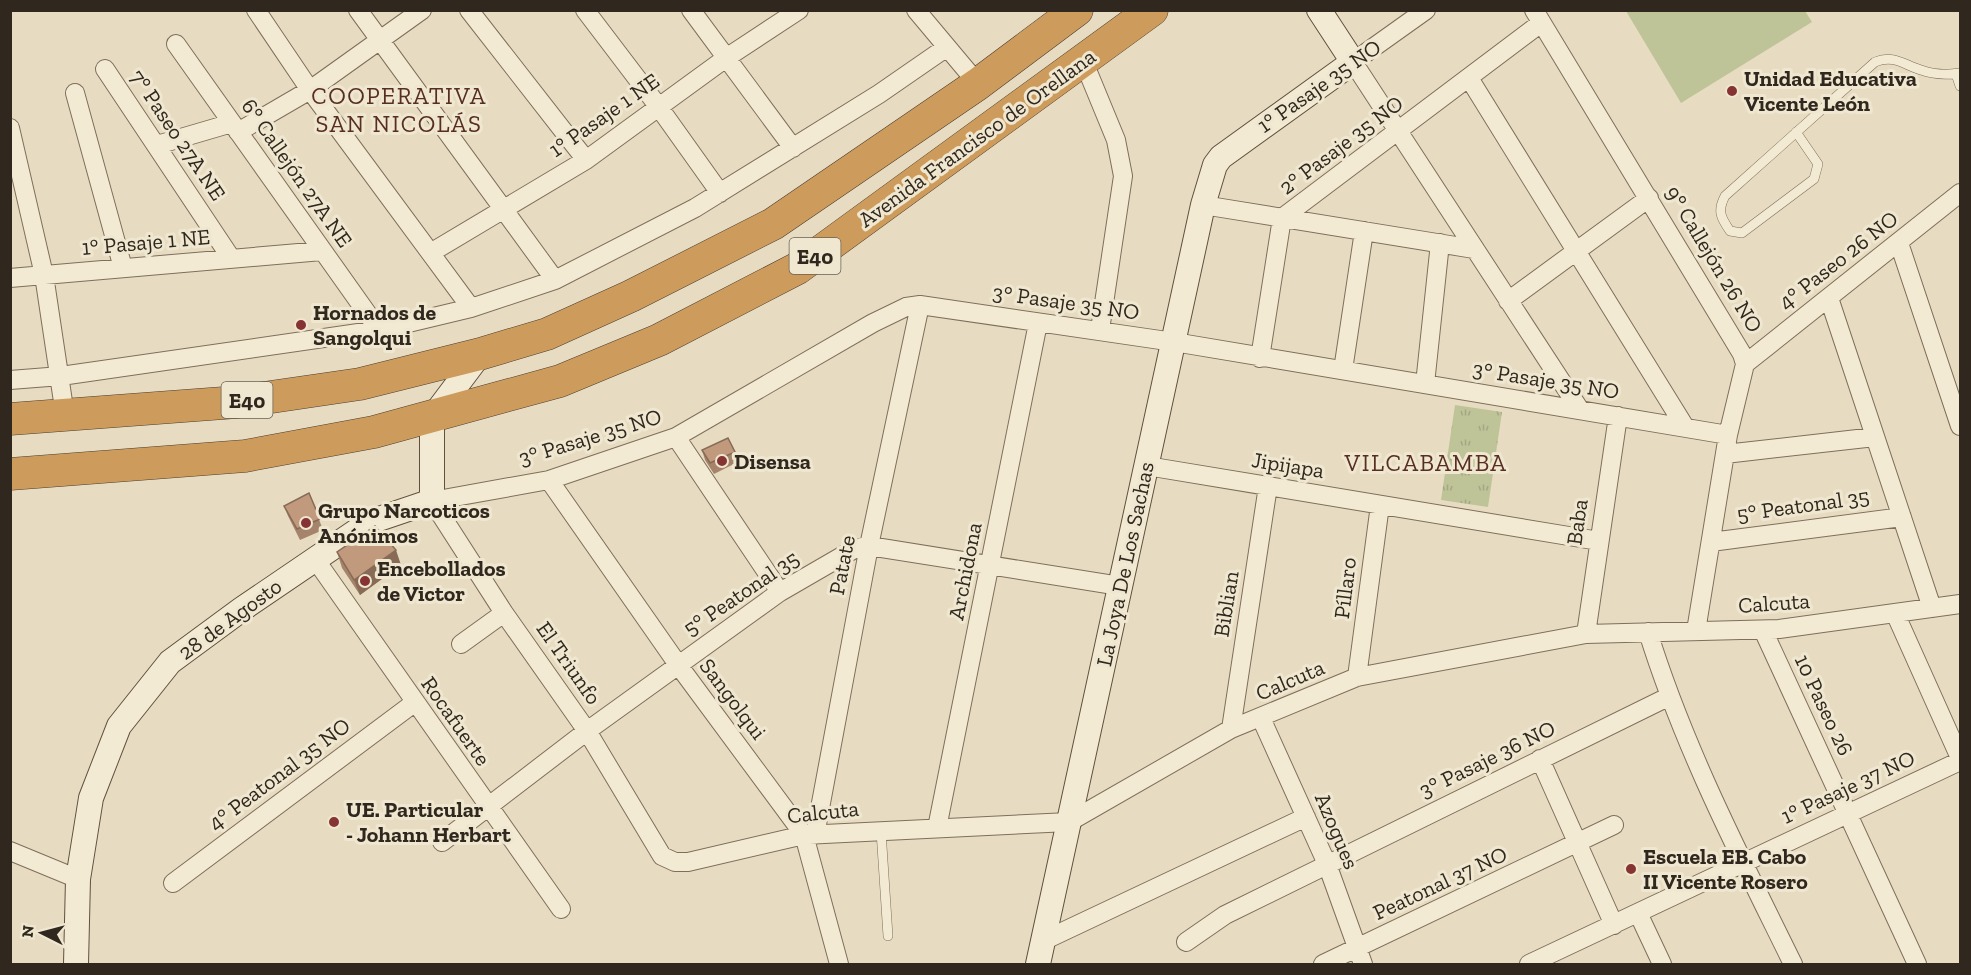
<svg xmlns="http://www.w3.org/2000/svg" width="1971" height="975" font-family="'Zilla Slab',serif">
  <defs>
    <pattern id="grass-tufts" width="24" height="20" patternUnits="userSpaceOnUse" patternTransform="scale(1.5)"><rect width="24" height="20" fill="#bec497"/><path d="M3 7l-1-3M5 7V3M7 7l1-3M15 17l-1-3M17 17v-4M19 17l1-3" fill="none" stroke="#a4a882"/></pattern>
  </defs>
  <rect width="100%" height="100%" fill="#e7dcc2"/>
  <path fill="url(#grass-tufts)" d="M1455,405l47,7 -14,95 -47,-7z"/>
  <path fill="#bec497" d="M1626,11h179l7,11 -131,81z"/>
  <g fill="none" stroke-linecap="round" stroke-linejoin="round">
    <g stroke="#7f6e5b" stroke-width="10">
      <path id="lane" d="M1956,74l4,12
        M1796,132l22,32 -4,15 -72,54 -12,-2c-9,-13 -13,-20 -5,-35l150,-134c19,-8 29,3 46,8 14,5 26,5 39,3
        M881,831l7,105"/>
    </g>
    <g stroke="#7f6e5b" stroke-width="20">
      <path id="street" d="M256,10l54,80 161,218
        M358,10l197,270
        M469,10l117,150
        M585,10l73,96 62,87
        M691,10l102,138
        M916,10l62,74
        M1426,10l-73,52 227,348
        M1534,10l208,344 3,10 -17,71 -32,196
        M176,44l203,286
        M1083,60l33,80 7,36 -23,154
        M105,69l126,189
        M1469,78l216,349
        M75,93l48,175
        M10,128l34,147 21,140
        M238,132l72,-42 112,-80
        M157,145l75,-22
        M1203,205l271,44
        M1899,243l61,183
        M432,252l154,-92 140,-102 73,-48
        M10,278l312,-27
        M1829,298l103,310
        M1508,301l141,-103
        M1260,358l22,-140 259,-195
        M1745,364l215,-171
        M1343,370l21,-139
        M10,380l51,-4 318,-46 92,-22 84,-28 140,-72 184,-114 68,-47
        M1425,384l15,-141
        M1728,435l-554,-93 -254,-37 -14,2 -33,16 -197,114 -127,43 -117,21 72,112 83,118 75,125 13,6h13l116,-27 265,-13 162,-93 126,-52 229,-43 193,-5 181,-25
        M676,437l104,155
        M1725,454l150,-17
        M1147,466l452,75
        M549,480l130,186 125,169 35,129
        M1711,542l191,-25
        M315,559l246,350
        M1895,613l65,145
        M1763,630l154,334
        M1648,632c36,116 92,224 145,332
        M1586,634l32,-218
        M461,644l43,-31
        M1357,677l23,-172
        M1261,718l66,146 36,100
        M1231,729l37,-243
        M1540,759l74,166
        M937,828l101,-505
        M815,835l54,-289 51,-241
        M442,842l145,-111 193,-139 76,-44 13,-2 251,40
        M10,851l68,28
        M173,883l241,-180
        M1638,913l24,51
        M1043,941l263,-124
        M1186,942l39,-27 443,-218
        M1323,964l291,-139
        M1529,964l431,-203"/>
    </g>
    <g stroke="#60503e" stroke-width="26">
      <path id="secondary" d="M76,964l2,-85 13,-81 28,-72 51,-64 72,-53 128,-87 62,-21v-83l48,-64
        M1038,964l165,-759 12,-40 6,-8 132,-95 -34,-52"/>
    </g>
    <g stroke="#4d3d2f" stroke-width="33">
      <path id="highway" d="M10,419l227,-17 123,-18 120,-30 67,-20 84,-38 142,-72 205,-140 99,-74
        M10,474l235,-18 129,-24 186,-51 99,-41 139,-72 354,-258"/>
    </g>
    <use href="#lane" stroke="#f3ead3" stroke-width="9"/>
    <use href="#street" stroke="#f3ead3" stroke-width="18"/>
    <use href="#secondary" stroke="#f3ead3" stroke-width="24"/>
    <use href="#highway" stroke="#cd9c5c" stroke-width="32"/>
  </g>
  <path fill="#a6846b" d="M702,450l33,2 3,10 -24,12 -9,-14z
    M309,493l14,37 -23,10 -12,-24 -4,-10z
    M337,552l64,13 -41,30 -18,-27z"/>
  <path fill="#876b57" d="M396,550l5,15 -41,30 -6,-15z"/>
  <path fill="#c1997c" stroke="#876b57" stroke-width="1.5" d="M728,438l7,14 -25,11 -8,-13z
    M309,493l11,26 -23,10 -13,-23z
    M375,526l21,24 -42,30 -17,-28z"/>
  <g fill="#863333" stroke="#f0e7d0" stroke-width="2">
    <circle cx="1732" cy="91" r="6"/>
    <circle cx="301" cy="325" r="6"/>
    <circle cx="722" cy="461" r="6"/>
    <circle cx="306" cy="523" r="6"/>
    <circle cx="365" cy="581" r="6"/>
    <circle cx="334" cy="822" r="6"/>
    <circle cx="1631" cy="869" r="6"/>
  </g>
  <g text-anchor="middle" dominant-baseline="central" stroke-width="6" stroke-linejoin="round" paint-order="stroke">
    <g fill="#f0e7d0" stroke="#6a6153" stroke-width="1.5">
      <rect x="789.5" y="238" width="51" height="36" rx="4.5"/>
      <rect x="221.5" y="382" width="51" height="36" rx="4.5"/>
    </g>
    <g font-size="21" font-weight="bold" fill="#30271e">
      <text x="815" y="256">E40</text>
      <text x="247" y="400">E40</text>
    </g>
    <g font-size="22" font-weight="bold" fill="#30271e" stroke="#f0e7d0" text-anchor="start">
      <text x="1744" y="78">Unidad Educativa<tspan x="1744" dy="25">Vicente León</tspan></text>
      <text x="313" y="312">Hornados de<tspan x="313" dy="25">Sangolqui</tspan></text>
      <text x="734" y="461">Disensa</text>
      <text x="318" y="510">Grupo Narcoticos<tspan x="318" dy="25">Anónimos</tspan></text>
      <text x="377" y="568">Encebollados<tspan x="377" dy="25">de Victor</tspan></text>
      <text x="346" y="809">UE. Particular<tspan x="346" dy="25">- Johann Herbart</tspan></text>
      <text x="1643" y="856">Escuela EB. Cabo<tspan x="1643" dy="25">II Vicente Rosero</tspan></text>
    </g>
    <g font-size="22" fill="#30271e" stroke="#f0e7d0">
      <text transform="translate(1319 86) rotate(-35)">1° Pasaje 35 NO</text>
      <text transform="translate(604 115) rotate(-35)">1° Pasaje 1 NE</text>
      <text transform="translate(178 135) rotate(56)">7° Paseo 27A NE</text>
      <text transform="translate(977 138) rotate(-36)">Avenida Francisco de Orellana</text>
      <text transform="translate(1341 145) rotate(-37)">2° Pasaje 35 NO</text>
      <text transform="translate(297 173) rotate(55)">6° Callejón 27A NE</text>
      <text transform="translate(146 242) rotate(-5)">1° Pasaje 1 NE</text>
      <text transform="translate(1714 259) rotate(59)">9° Callejón 26 NO</text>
      <text transform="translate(1838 260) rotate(-38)">4° Paseo 26 NO</text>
      <text transform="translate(1066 302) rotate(8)">3° Pasaje 35 NO</text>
      <text transform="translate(1546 380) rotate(9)">3° Pasaje 35 NO</text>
      <text transform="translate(590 437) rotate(-17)">3° Pasaje 35 NO</text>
      <text transform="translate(1288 465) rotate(9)">Jipijapa</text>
      <text transform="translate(1803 505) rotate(-8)">5° Peatonal 35</text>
      <text transform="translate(1577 522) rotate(-82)">Baba</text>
      <text transform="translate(1125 564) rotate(-78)">La Joya De Los Sachas</text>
      <text transform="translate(842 565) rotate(-79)">Patate</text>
      <text transform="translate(965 571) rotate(-79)">Archidona</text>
      <text transform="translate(1345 588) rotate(-83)">Píllaro</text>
      <text transform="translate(741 593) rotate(-34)">5° Peatonal 35</text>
      <text transform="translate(1774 603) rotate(-4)">Calcuta</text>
      <text transform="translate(1226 604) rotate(-81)">Biblian</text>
      <text transform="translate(230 619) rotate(-36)">28 de Agosto</text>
      <text transform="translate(569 663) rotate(55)">El Triunfo</text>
      <text transform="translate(1290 680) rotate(-23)">Calcuta</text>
      <text transform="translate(733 699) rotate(53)">Sangolqui</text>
      <text transform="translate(1824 705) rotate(65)">10 Paseo 26</text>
      <text transform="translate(456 721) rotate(55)">Rocafuerte</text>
      <text transform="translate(1487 759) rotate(-26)">3° Pasaje 36 NO</text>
      <text transform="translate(279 774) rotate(-37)">4° Peatonal 35 NO</text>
      <text transform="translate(1848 787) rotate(-25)">1° Pasaje 37 NO</text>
      <text transform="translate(823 812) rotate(-6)">Calcuta</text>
      <text transform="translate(1337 831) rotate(67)">Azogues</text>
      <text transform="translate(1440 883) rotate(-25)">Peatonal 37 NO</text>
    </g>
    <g font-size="24" letter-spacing="1.5" fill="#572e22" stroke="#f0e7d0">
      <text x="399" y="95">COOPERATIVA<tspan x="399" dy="28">SAN NICOLÁS</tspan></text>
      <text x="1426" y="462">VILCABAMBA</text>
    </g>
  </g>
  <rect width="1971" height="975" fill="none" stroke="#30271e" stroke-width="24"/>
  <g transform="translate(42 933) rotate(276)" stroke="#f0e7d0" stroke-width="4.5" paint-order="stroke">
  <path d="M0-4.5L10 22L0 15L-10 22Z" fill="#30271e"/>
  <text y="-9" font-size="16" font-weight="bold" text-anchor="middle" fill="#30271e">N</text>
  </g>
</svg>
